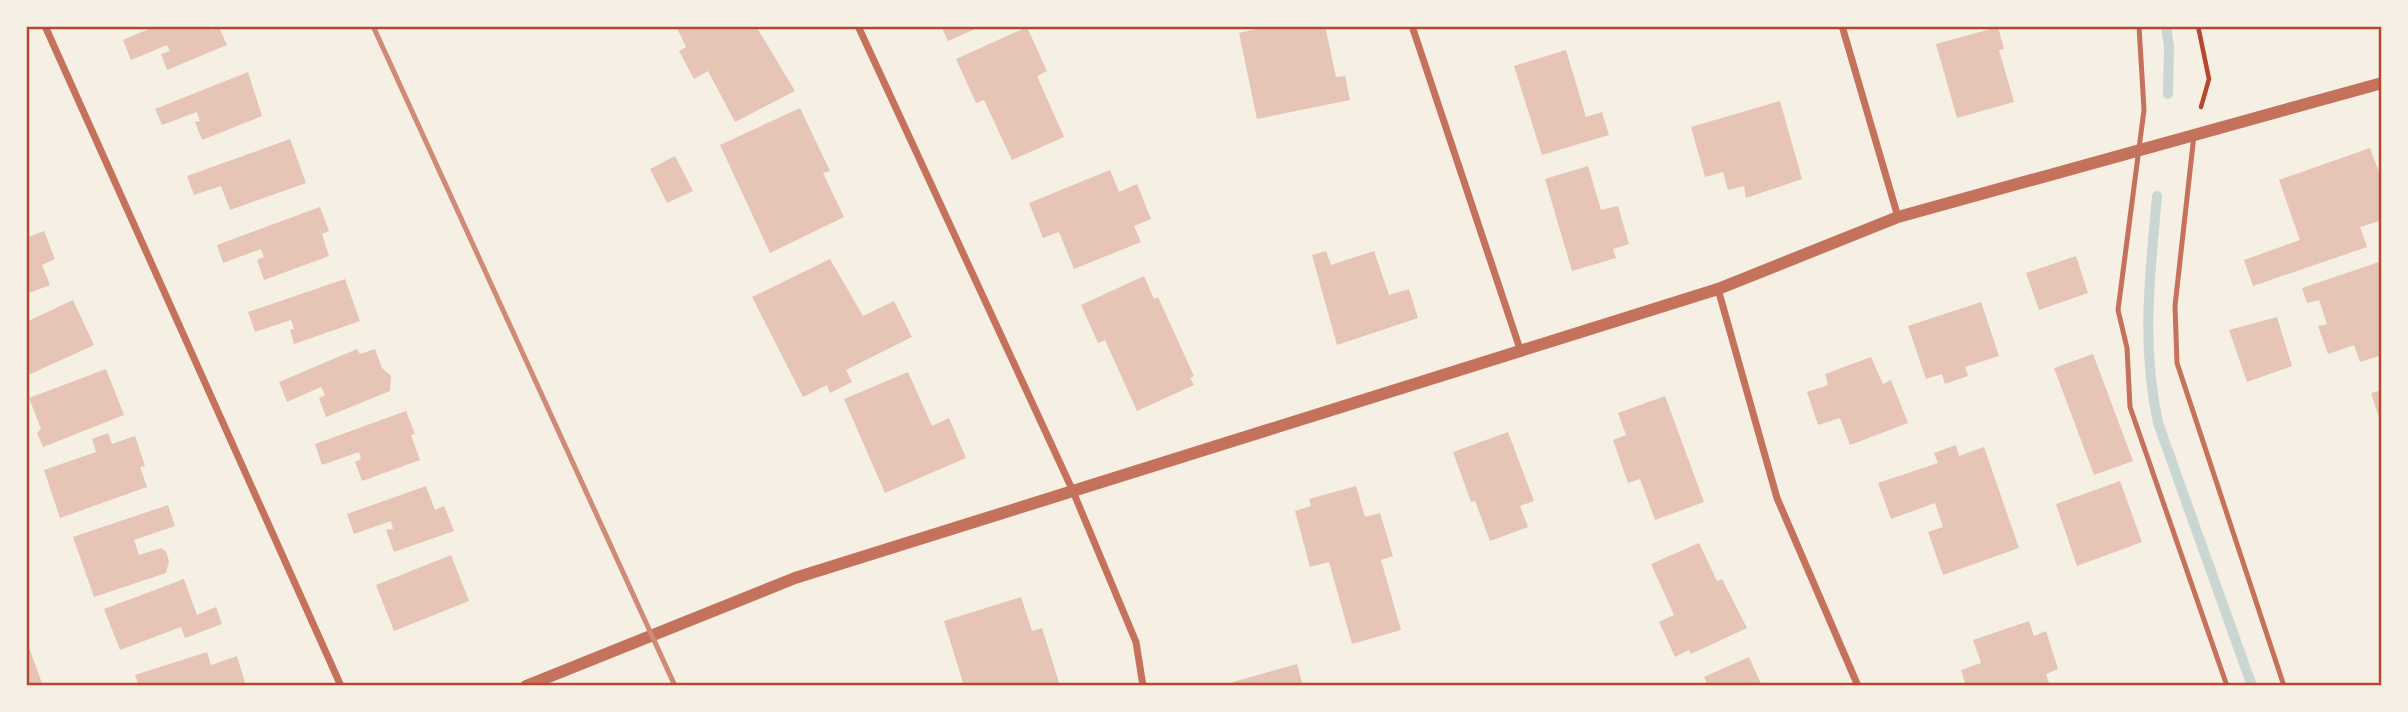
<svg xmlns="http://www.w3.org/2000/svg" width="2408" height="712" font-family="Rubik,sans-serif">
  <rect width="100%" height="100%" fill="#f6efe4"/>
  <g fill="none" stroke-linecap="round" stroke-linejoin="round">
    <path stroke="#c9d6d2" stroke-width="10" d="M2166,26l3,21 -1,47
      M2157,196c-7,80 -16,147 1,227l94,263"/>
  </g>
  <path fill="#e6c5b7" d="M156,26h54l1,4 8,-3 8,18 -60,25 -6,-16 9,-3 -3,-6 -36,15 -8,-20z
    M676,26h80l39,65 -60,31 -27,-51 -14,8 -15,-28 7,-4z
    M941,26h41l-34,15z
    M1270,26h55l11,51 9,-1 5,24 -93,19 -18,-86z
    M1027,27l20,44 -10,5 27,61 -52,23 -28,-60 -8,3 -20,-44z
    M1998,27l6,22 -5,1 15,52 -57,16 -21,-74z
    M1566,50l20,67 16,-5 7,23 -67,20 -28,-89z
    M248,72l14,44 -60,24 -7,-18 5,-1 -3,-9 -35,13 -7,-16z
    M1780,101l22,78 -56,19 -2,-12 -16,4 -5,-18 -18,5 -14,-50z
    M800,108l30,63 -7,2 21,44 -74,36 -50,-108z
    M290,139l16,44 -76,27 -9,-24 -27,9 -7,-19z
    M2370,148l12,32v40l-22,7 7,20 -114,39 -9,-26 56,-20 -21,-60z
    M675,156l18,35 -26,12 -17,-34z
    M1588,166l13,44 17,-4 11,38 -16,5 3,9 -44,13 -27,-92z
    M1110,170l9,22 18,-8 14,35 -17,7 7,16 -67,27 -15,-37 -16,6 -14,-35z
    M320,207l9,24 -7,3 7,22 -65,24 -7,-20 7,-3 -3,-8 -38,14 -6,-18z
    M44,231l11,28 -13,6 8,20 -21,8 -3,-7v-48z
    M1326,251l5,14 43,-14 15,44 20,-6 9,29 -81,27 -25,-90z
    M2076,256l12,37 -49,17 -13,-37z
    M830,259l33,57 31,-15 18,36 -66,33 6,12 -22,11 -3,-8 -24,12 -51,-100z
    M2382,261v94l-22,7 -6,-17 -26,9 -10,-28 9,-2 -8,-24 -12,3 -5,-15z
    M1144,276l10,23 4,-2 36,79 -4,2 4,7 -57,26 -32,-71 -7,3 -17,-38z
    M345,279l15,42 -66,23 -4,-14 4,-1 -3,-9 -36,12 -7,-20z
    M73,300l21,45 -68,31v-54z
    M1981,302l18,54 -34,11 3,9 -23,8 -3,-10 -16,5 -18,-53z
    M2277,317l15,49 -45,16 -18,-52z
    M357,349l3,5 15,-5 7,19 9,8 -1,15 -64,26 -7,-19 6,-3 -4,-8 -34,15 -8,-20z
    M2093,354l40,107 -39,14 -40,-107z
    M1871,357l12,27 8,-4 17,43 -58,22 -10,-27 -22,7 -11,-33 21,-7 -3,-11z
    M106,369l18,46 -81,32 -6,-14 4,-4 -12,-31z
    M908,372l24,54 17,-8 17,40 -81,35 -41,-94z
    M2382,390v34h-1l-10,-31z
    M1665,396l39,106 -49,18 -15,-41 -12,4 -15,-43 13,-5 -8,-22z
    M406,411l9,23 -4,1 9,25 -58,21 -7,-19 6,-3 -2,-7 -37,13 -7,-21z
    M1508,432l26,69 -14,5 8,21 -38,14 -15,-40 -4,1 -18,-50z
    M108,433l4,11 23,-8 10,30 -5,1 7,20 -87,31 -16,-48 52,-18 -4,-13z
    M1956,445l3,11 25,-9 35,101 -76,27 -15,-43 15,-5 -8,-24 -44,16 -13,-36 60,-20 -4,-10z
    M2120,481l22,61 -65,24 -21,-62z
    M426,486l9,24 9,-4 10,25 -60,21 -8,-22 7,-1 -2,-8 -37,13 -7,-20z
    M1356,486l9,31 15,-4 13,43 -12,4 20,70 -49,14 -23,-82 -19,5 -15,-56 16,-5 -2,-7z
    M168,505l7,21 -41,14 5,15 22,-7 5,3 3,10 -3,12 -72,24 -21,-60z
    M1699,543l18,38 5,-2 25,49 -56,26 -2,-4 -14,7 -16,-35 15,-7 -23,-51z
    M451,555l18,46 -75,30 -18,-46z
    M184,579l13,36 19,-8 6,17 -37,14 -4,-11 -61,23 -16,-41z
    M1021,597l11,34 10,-3 18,58h-96l-20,-65z
    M2029,621l5,15 12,-5 12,38 -12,5 4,12h-84l-5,-16 20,-7 -8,-23z
    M26,642h1l16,44h-17z
    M207,652l4,13 26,-9 9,30h-107l-4,-11z
    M1749,657l13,29h-54l-4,-9z
    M1297,664l6,22h-69l-1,-4z"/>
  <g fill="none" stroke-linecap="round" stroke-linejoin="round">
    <path stroke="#b5482f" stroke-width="4.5" d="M2198,26l11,53 -8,28"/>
    <path stroke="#c5725c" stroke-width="5" d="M2139,26l5,84 -26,200 9,38 3,59 97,279
      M2194,135l-19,171 2,57 107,323"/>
    <path stroke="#c5725c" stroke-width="7" d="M45,26l296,660
      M858,26l214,463 64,153 7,44
      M1412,26l108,323
      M1842,26l56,191
      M1718,289l59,209 81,188"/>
    <path stroke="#c5725c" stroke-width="12" d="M526,686l269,-108 923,-289 180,-72 484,-134"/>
    <path stroke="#cf8b77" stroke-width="5" d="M373,26l302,660"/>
  </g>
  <rect width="2408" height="712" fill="none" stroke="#f6efe4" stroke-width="56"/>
  <rect x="28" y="28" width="2352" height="656" fill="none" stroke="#b5482f" stroke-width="2.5"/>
</svg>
